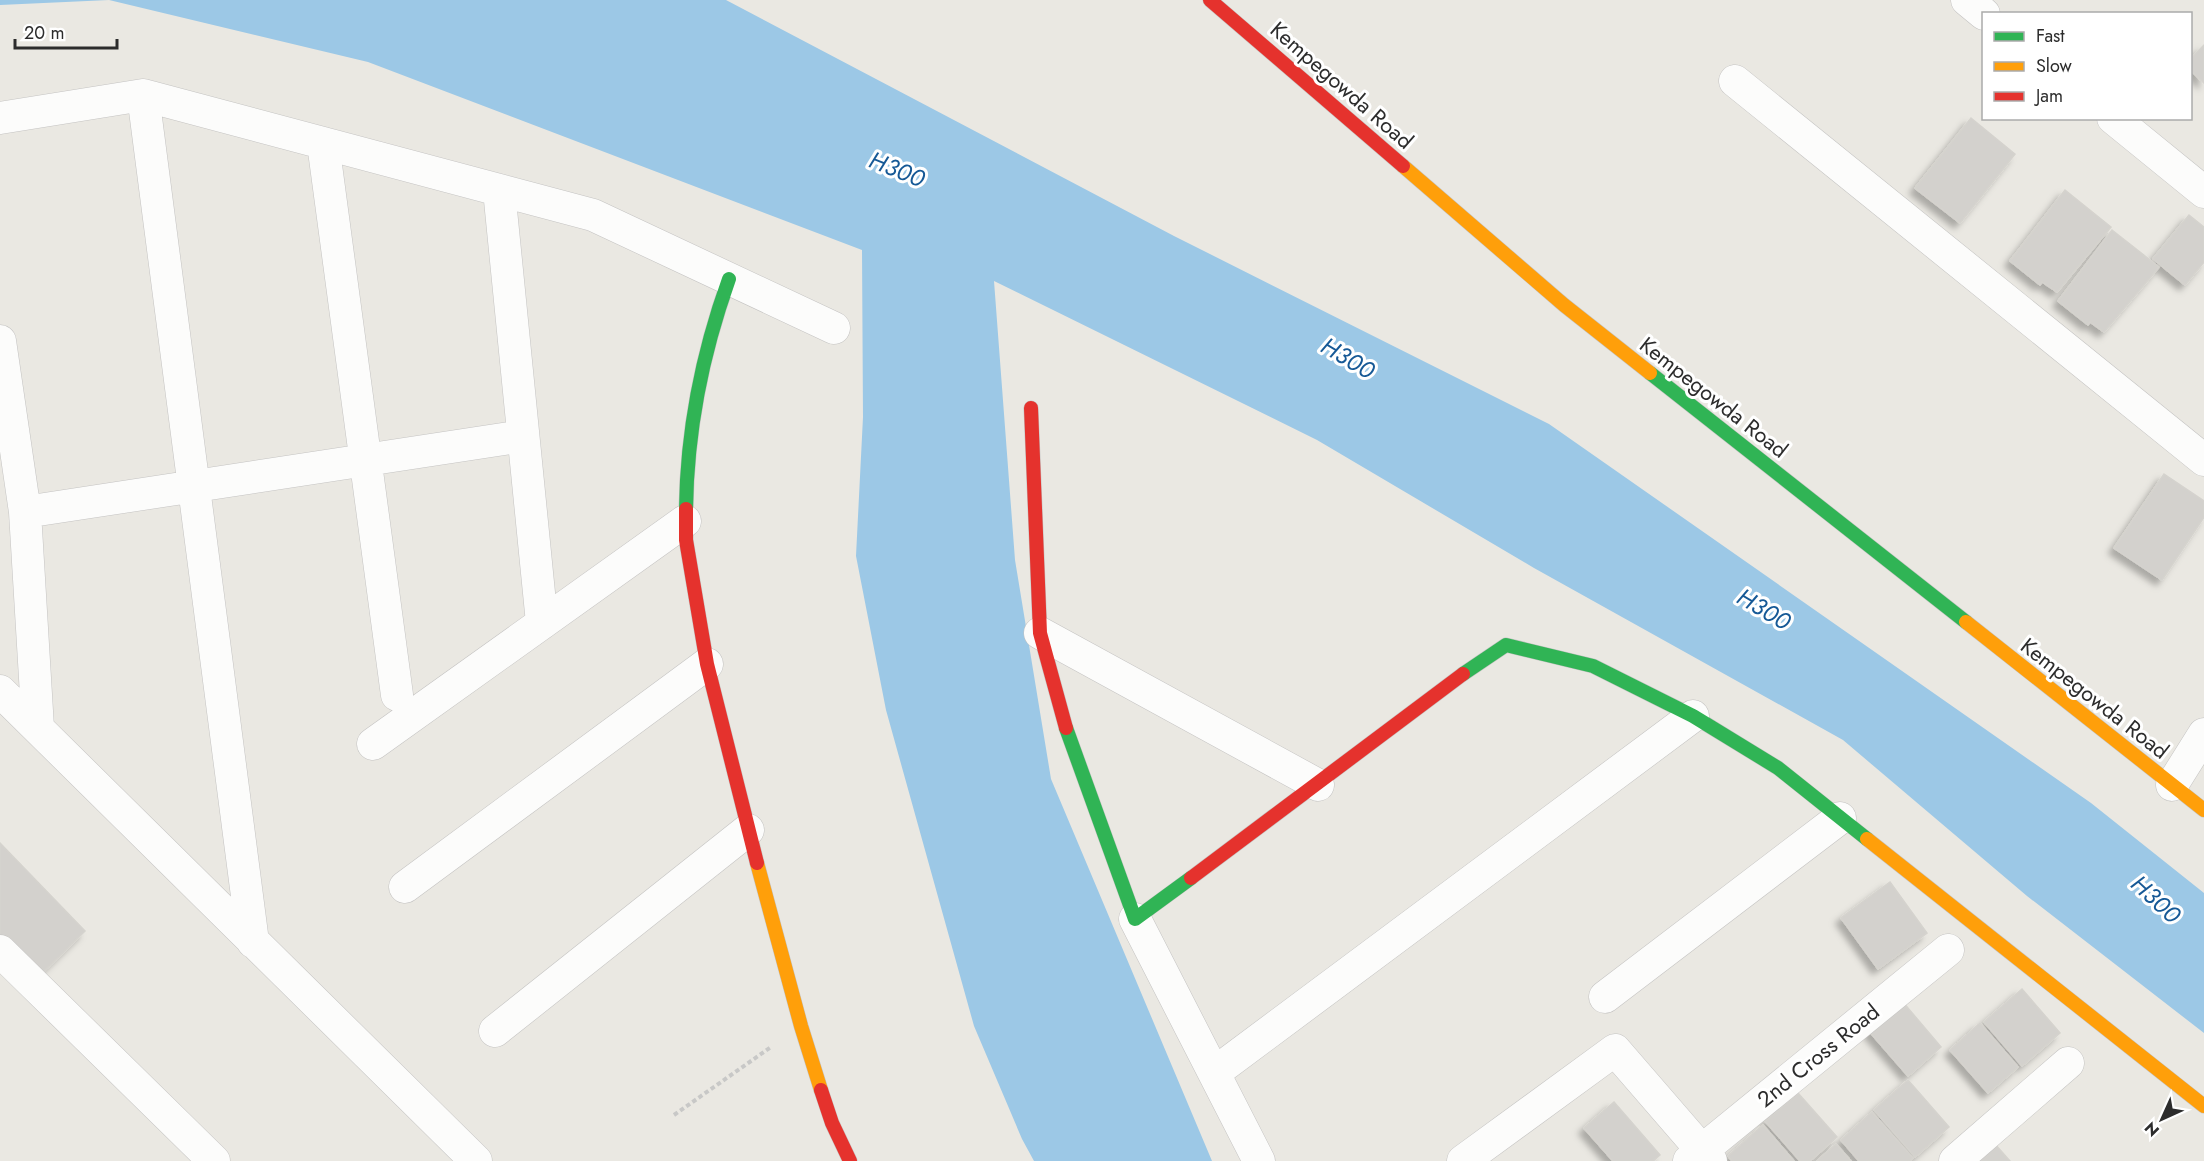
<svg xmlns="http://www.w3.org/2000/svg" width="2204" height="1161" font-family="Jost,sans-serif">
  <defs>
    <filter id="shadow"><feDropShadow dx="-5.5" dy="5.5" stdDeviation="3" flood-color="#0004"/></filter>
  </defs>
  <rect width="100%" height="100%" fill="#eae8e2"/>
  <path fill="#9cc8e6" d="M0,0h726l448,236 375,188 542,379 113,90v140l-177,-137 -184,-156 -309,-172 -217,-128 -323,-159 21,279 36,219 161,382h-178l-12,-22 -48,-113 -88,-316 -30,-154 7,-139 -1,-167 -494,-188 -259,-62 -109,5z"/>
  <path fill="#d3d1cd" stroke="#d5d3ce" stroke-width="1.5" filter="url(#shadow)" d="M2204,45v38l-14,-13v-11z
    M1971,118l44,36 -55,69 -45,-35z
    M2065,190l46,37 -54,65 -15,-10 -2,3 -30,-24z
    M2189,215l15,12v35l-19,23 -32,-26z
    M2112,230l47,37 -55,65 -14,-10 -2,3 -30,-24z
    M2164,474l40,27v16l-42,63 -48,-32z
    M0,843l85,88 -45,44 -40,-41z
    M1890,882l37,51 -49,36 -37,-51z
    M2022,989l38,44 -38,33 -38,-44z
    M1902,1001l39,46 -33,29 -40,-46z
    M1980,1023l38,44 -30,26 -38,-43z
    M1908,1080l41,47 -34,30 -41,-47z
    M1798,1093l39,44 -27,24h-10l-35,-40z
    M1614,1102l46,53 -7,6h-40l-29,-33z
    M1872,1112l41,46 -3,3h-51l-18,-21z
    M1763,1125l31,36h-62l-4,-5z
    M1994,1143l16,18h-36z
    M1836,1144l15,17h-34z"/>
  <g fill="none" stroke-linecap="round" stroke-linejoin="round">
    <g stroke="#c4c3c2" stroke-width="33">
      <path id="street" d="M1967,0l17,14
        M1735,81l469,379
        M143,95l110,847
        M0,118l143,-23 450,120 241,113
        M2113,118l91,74
        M323,143l74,552
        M499,190l43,433
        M0,341l25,171 13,216
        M25,512l498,-76
        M1040,633l278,152
        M0,691l476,470
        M373,744l312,-223
        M2172,785l32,-51
        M405,887l302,-223
        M1135,919l124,242
        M0,951l214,210
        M1605,997l235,-179
        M495,1031l253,-201
        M1214,1073l479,-357
        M1463,1161l152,-111 96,111
        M1689,1161l259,-211
        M1955,1161l113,-98"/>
    </g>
    <g stroke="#c4c3c2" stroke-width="15">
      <path id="fast" d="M1650,373l316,249
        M686,509c1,-80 16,-155 43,-230
        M1463,674l43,-29 87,21 100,50 85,52 89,71
        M1066,728l69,191 56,-41"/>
    </g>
    <g stroke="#c4c3c2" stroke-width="15">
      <path id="slow" d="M1403,166l161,139 86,68
        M1966,622l238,188
        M1867,839l337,267
        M757,863l44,163 20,64"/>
    </g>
    <g stroke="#c4c3c2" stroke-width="15">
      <path id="jam" d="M1210,0l193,166
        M1031,408l9,225 26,95
        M686,509v31l21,124 50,199
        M1191,878l272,-204
        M821,1090l11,33 18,38"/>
    </g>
    <path stroke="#c8c8c7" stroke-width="4" stroke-dasharray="4.5 3" stroke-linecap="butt" d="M674,1115l97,-68"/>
    <use href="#street" stroke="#fcfcfb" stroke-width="32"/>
    <use href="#fast" stroke="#30b455" stroke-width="14"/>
    <use href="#slow" stroke="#ff9f0a" stroke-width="14"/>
    <use href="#jam" stroke="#e5322d" stroke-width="14"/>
  </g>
  <g text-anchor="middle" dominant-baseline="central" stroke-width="6" stroke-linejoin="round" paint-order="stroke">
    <g font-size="22" fill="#2c2c2c" stroke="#fff">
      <text transform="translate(1342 85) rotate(41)">Kempegowda Road</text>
      <text transform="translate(1714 397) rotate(38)">Kempegowda Road</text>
      <text transform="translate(2095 698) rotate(38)">Kempegowda Road</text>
      <text transform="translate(1818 1055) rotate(-39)">2nd Cross Road</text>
    </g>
    <g font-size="24" font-style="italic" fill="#165996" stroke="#fff">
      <text transform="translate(897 169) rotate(22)">H300</text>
      <text transform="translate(1348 358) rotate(31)">H300</text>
      <text transform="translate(1764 609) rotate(31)">H300</text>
      <text transform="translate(2156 899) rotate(43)">H300</text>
    </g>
  </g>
  <rect x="1982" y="12" width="210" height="108" fill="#ffffff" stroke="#ababab" stroke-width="1.5"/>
  <rect x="1994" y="32" width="30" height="9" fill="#30b455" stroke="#ababab" stroke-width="1.5"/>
  <text x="2036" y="42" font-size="18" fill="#2c2c2c">Fast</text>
  <rect x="1994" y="62" width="30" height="9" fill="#ff9f0a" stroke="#ababab" stroke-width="1.5"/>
  <text x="2036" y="72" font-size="18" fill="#2c2c2c">Slow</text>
  <rect x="1994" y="92" width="30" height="9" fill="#e5322d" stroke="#ababab" stroke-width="1.5"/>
  <text x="2036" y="102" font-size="18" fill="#2c2c2c">Jam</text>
  <g transform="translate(2162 1119) rotate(225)" stroke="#ffffff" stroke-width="4.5" paint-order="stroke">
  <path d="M0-4.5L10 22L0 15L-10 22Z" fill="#2c2c2c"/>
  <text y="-9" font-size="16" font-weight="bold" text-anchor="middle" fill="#2c2c2c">N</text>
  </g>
  <path d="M15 39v9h102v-9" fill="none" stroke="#2c2c2c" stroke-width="3"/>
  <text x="24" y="39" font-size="18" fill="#2c2c2c" stroke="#ffffff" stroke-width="4.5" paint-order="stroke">20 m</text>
</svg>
